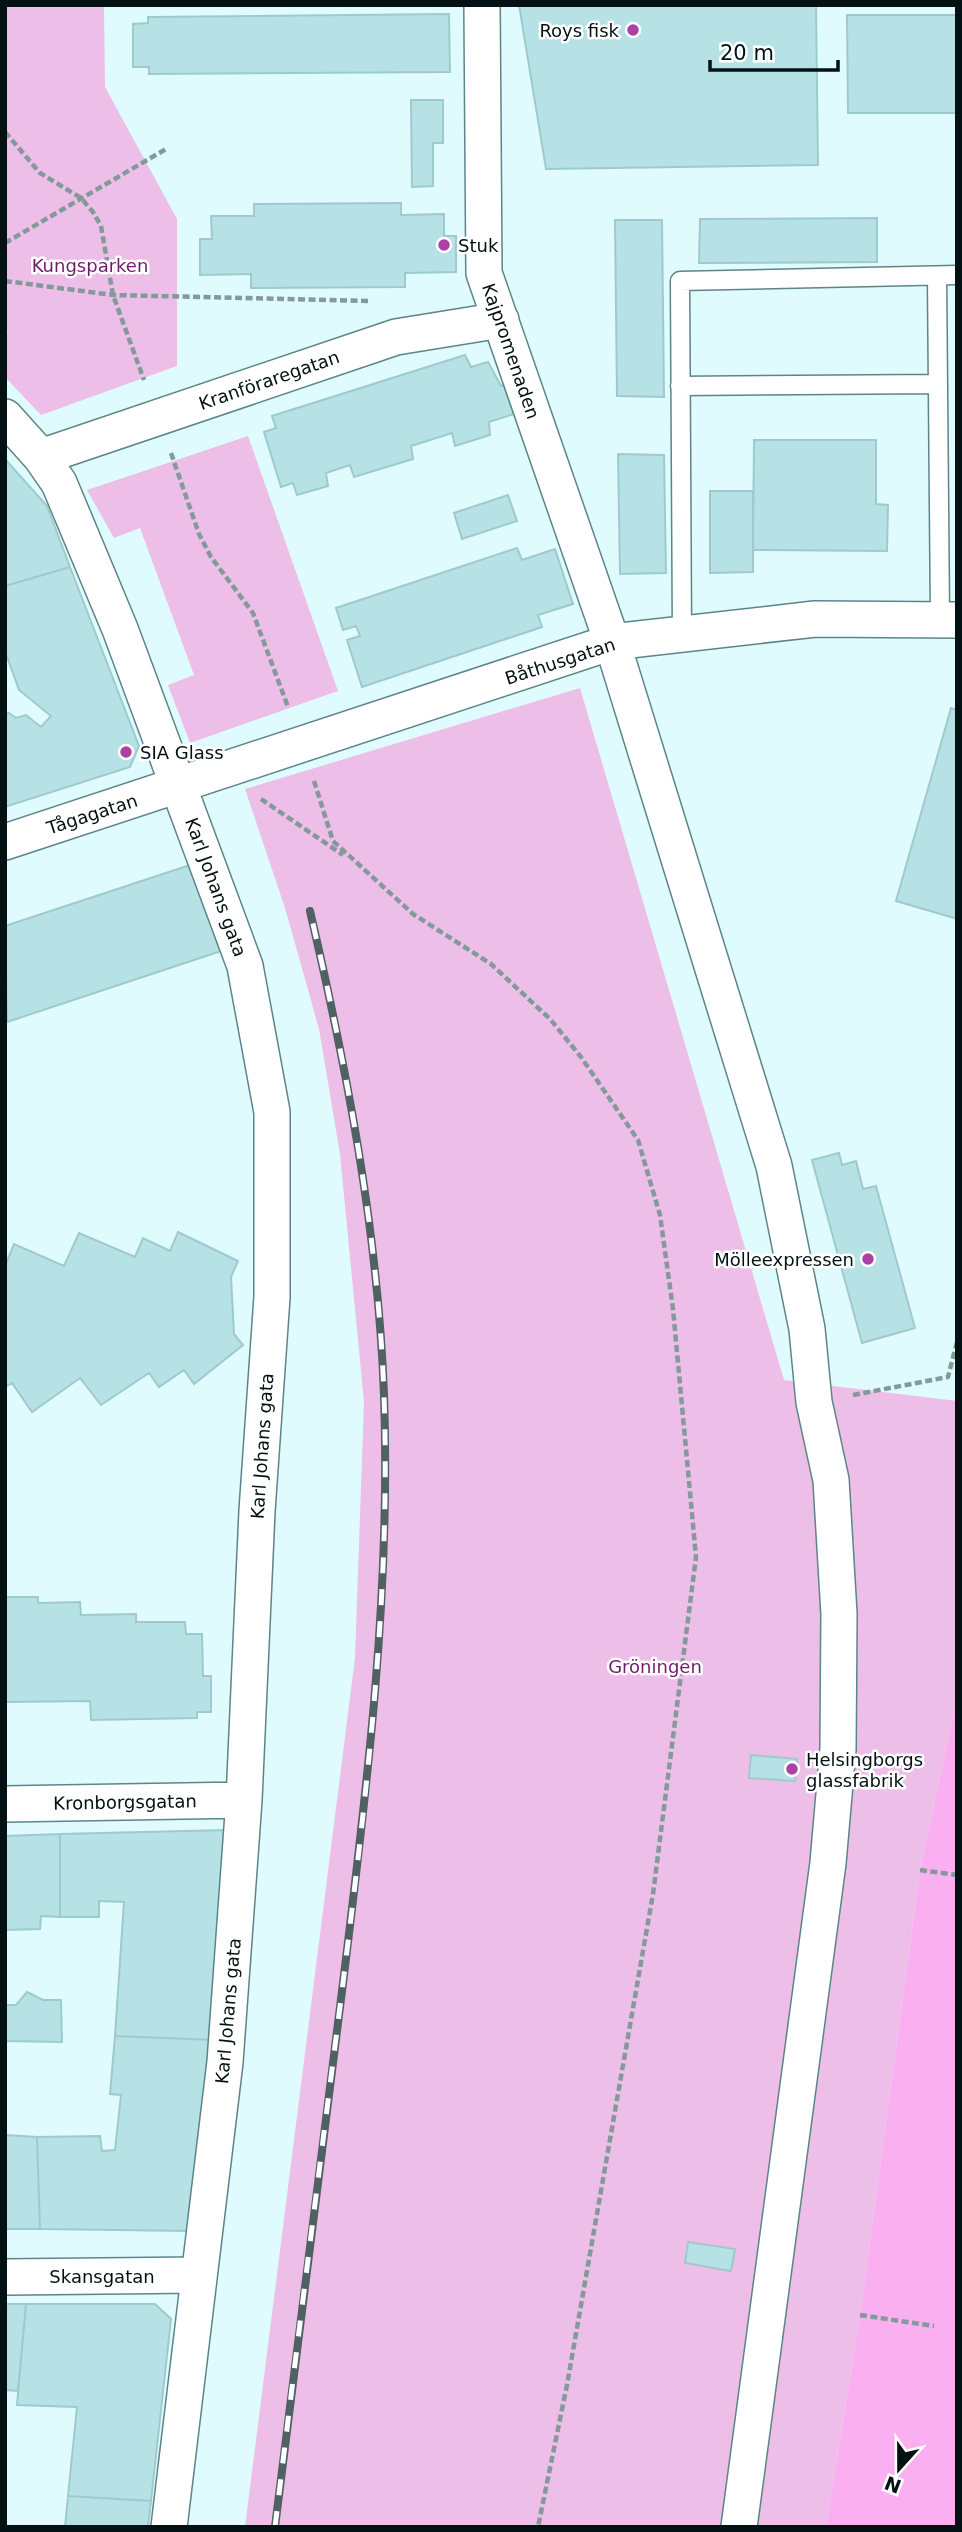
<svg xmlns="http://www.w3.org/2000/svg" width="962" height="2532" font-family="'DejaVu Sans',sans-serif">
  <rect width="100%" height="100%" fill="#e0fbfd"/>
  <path fill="#edbee7" d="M5,5h99l1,82 72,132v147l-136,49 -36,-38v-42l3,-3 -3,-3z
    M248,436l90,255 -148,52 -22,-58 26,-10 -54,-147 -26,10 -27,-48z
    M580,688l204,692 173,21v296l-37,173 -60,445 -34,212h-581l110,-869 9,-256 -24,-248 -21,-125 -34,-121 -40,-119z"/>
  <path fill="#faaff1" d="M957,1697v830h-131l34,-212 60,-445z"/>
  <path fill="#b6e2e6" stroke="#9fcacd" stroke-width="2" d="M519,5h297l2,160 -272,4z
    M449,14l1,58 -301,2v-7h-16v-43l15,-1v-6z
    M847,15h110v98h-109z
    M411,100h32v43h-10v43l-21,1z
    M401,203v12l43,-1v22h12v36l-51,1v14l-154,1v-14l-51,1v-36h12l-1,-23h43v-12z
    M877,218v44l-178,1 1,-44z
    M615,220h47l2,177 -47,-1z
    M465,355l6,12 17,-5 13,24 3,-1 10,29 -25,8 1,13 -35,11 -3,-13 -41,13 2,13 -59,18 -4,-12 -24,8 2,13 -31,9 -4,-12 -12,4 -17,-55 12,-4 -4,-12z
    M754,440h122v64l12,1 -1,46 -134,-1z
    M618,454l46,1 2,118 -46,1z
    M5,459l42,47 23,61 -65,19z
    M710,491h43v81l-43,1z
    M508,495l9,26 -55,18 -8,-26z
    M517,548l5,12 33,-11 18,55 -35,11 4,12 -180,60 -15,-47 13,-4 -4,-10 -13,4 -7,-22z
    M70,567l69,179 -9,21 -125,40v-93l4,-1 7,5 10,-3 15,12 10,-11 -32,-26 -14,-39v-65z
    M951,708l6,2v209l-61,-18z
    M193,864l28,87 -214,71 -2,-96z
    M839,1153l3,12 14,-4 7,28 13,-3 39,142 -53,15 -50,-183z
    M178,1232l60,29 -7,16 3,57 9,11 -49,39 -10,-14 -25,17 -10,-14 -48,32 -21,-27 -48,34 -20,-29 -7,4v-121l9,-22 50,22 15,-33 56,24 8,-19 27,13z
    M5,1597h33v6l42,-1 1,13 55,-1v8h49l1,12h16l1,42h8v36h-14v6l-106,2 -1,-19 -85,1z
    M751,1755l46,4 -2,22 -46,-3z
    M227,1830l-13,210 -99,-4 9,-134 -25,-1v16h-39v-83z
    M60,1834v83l-19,-1 -1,13 -35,1v-94z
    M27,1992l16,8h18l1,42 -57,-1v-36h11z
    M115,2036l99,4 -24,191 -150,-2 -3,-92 63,-1 2,15 13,-1 6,-55 -11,-1z
    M5,2135l32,2 3,92h-35z
    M688,2242l47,7 -4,22 -46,-8z
    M5,2304h21l-8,87 -13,-1z
    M26,2304h129l16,15 -20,182 -83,-5 9,-89 -60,-2z
    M68,2496l83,5 -3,26h-83z"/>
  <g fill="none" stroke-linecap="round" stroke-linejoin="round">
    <g stroke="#5c8588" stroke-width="21">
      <path id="lane" d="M937,276l3,343
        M680,386l258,-2
        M682,634l-2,-353 277,-6"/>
    </g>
    <g stroke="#5c8588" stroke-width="38">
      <path id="street" d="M482,5l2,268 128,369 162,524 33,163 7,73 17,78 8,134 -1,135 -10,114 -89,664
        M5,417l36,40 18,26 61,146 125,337 27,146v185l-15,214 -13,289 -19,262 -56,465
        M41,457l355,-120 105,-17
        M5,842l607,-200 203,-23 142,1
        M5,1804l239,-4
        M5,2277l194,-2"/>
    </g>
    <path stroke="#83999a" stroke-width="4.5" stroke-dasharray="7 3.5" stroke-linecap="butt" d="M5,132l35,41 41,25 12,14 8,14 12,69 31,85
      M5,243l161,-94
      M5,281l108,14 258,6
      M171,453l28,81 12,23 42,56 35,94
      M314,781l19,60 80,73 78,50 59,55 31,38 57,83 22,75 13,94 23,248 -43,337 -86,491 -29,142
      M261,799l82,56
      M853,1395l95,-18 9,-35
      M920,1870l37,5
      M860,2315l74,11"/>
    <use href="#lane" stroke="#fff" stroke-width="18"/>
    <use href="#street" stroke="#fff" stroke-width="35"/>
    <g stroke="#4f6162" stroke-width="8">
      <path id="rail" d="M275,2527c22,-182 45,-363 68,-544 24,-195 48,-391 41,-588 -6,-164 -37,-325 -74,-484"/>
    </g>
    <use href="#rail" stroke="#fff" stroke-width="5" stroke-dasharray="16" stroke-linecap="butt"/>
  </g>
  <g fill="#ac42a3" stroke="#fff" stroke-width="2.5">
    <circle cx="633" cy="30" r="7"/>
    <circle cx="444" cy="245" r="7"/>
    <circle cx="126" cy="752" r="7"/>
    <circle cx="868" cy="1259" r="7"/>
    <circle cx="792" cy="1769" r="7"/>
  </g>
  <g text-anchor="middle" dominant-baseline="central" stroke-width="5" stroke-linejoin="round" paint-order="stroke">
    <g font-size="18" fill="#031112" stroke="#fff" text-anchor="start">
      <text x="619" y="30" text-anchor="end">Roys fisk</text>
      <text x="458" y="245">Stuk</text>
      <text x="140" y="752">SIA Glass</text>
      <text x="854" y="1259" text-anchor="end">Mölleexpressen</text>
      <text x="806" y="1759">Helsingborgs<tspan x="806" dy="21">glassfabrik</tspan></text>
    </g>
    <g font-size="18" fill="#711b6b" stroke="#fff">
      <text x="90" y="265">Kungsparken</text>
      <text x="655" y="1666">Gröningen</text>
    </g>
    <g font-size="18" fill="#031112" stroke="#fff">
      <text transform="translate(511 351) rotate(71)">Kajpromenaden</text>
      <text transform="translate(269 380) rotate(-19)">Kranföraregatan</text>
      <text transform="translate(560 661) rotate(-18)">Båthusgatan</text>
      <text transform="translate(92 814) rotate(-18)">Tågagatan</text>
      <text transform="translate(216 887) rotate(70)">Karl Johans gata</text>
      <text transform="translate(262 1446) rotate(-86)">Karl Johans gata</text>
      <text transform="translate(125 1802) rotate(-1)">Kronborgsgatan</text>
      <text transform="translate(228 2011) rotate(-85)">Karl Johans gata</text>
      <text x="102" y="2276">Skansgatan</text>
    </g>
  </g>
  <rect width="962" height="2532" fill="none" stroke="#031112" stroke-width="14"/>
  <g transform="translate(899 2469) rotate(201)" stroke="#ffffff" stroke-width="5" paint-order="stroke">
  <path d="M0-5L12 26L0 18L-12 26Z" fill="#031112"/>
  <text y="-10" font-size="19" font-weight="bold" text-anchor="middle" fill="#031112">N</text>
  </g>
  <path d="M710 60v10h128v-10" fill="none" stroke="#031112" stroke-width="3.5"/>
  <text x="720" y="60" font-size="21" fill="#031112" stroke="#ffffff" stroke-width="5" paint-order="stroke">20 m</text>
</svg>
